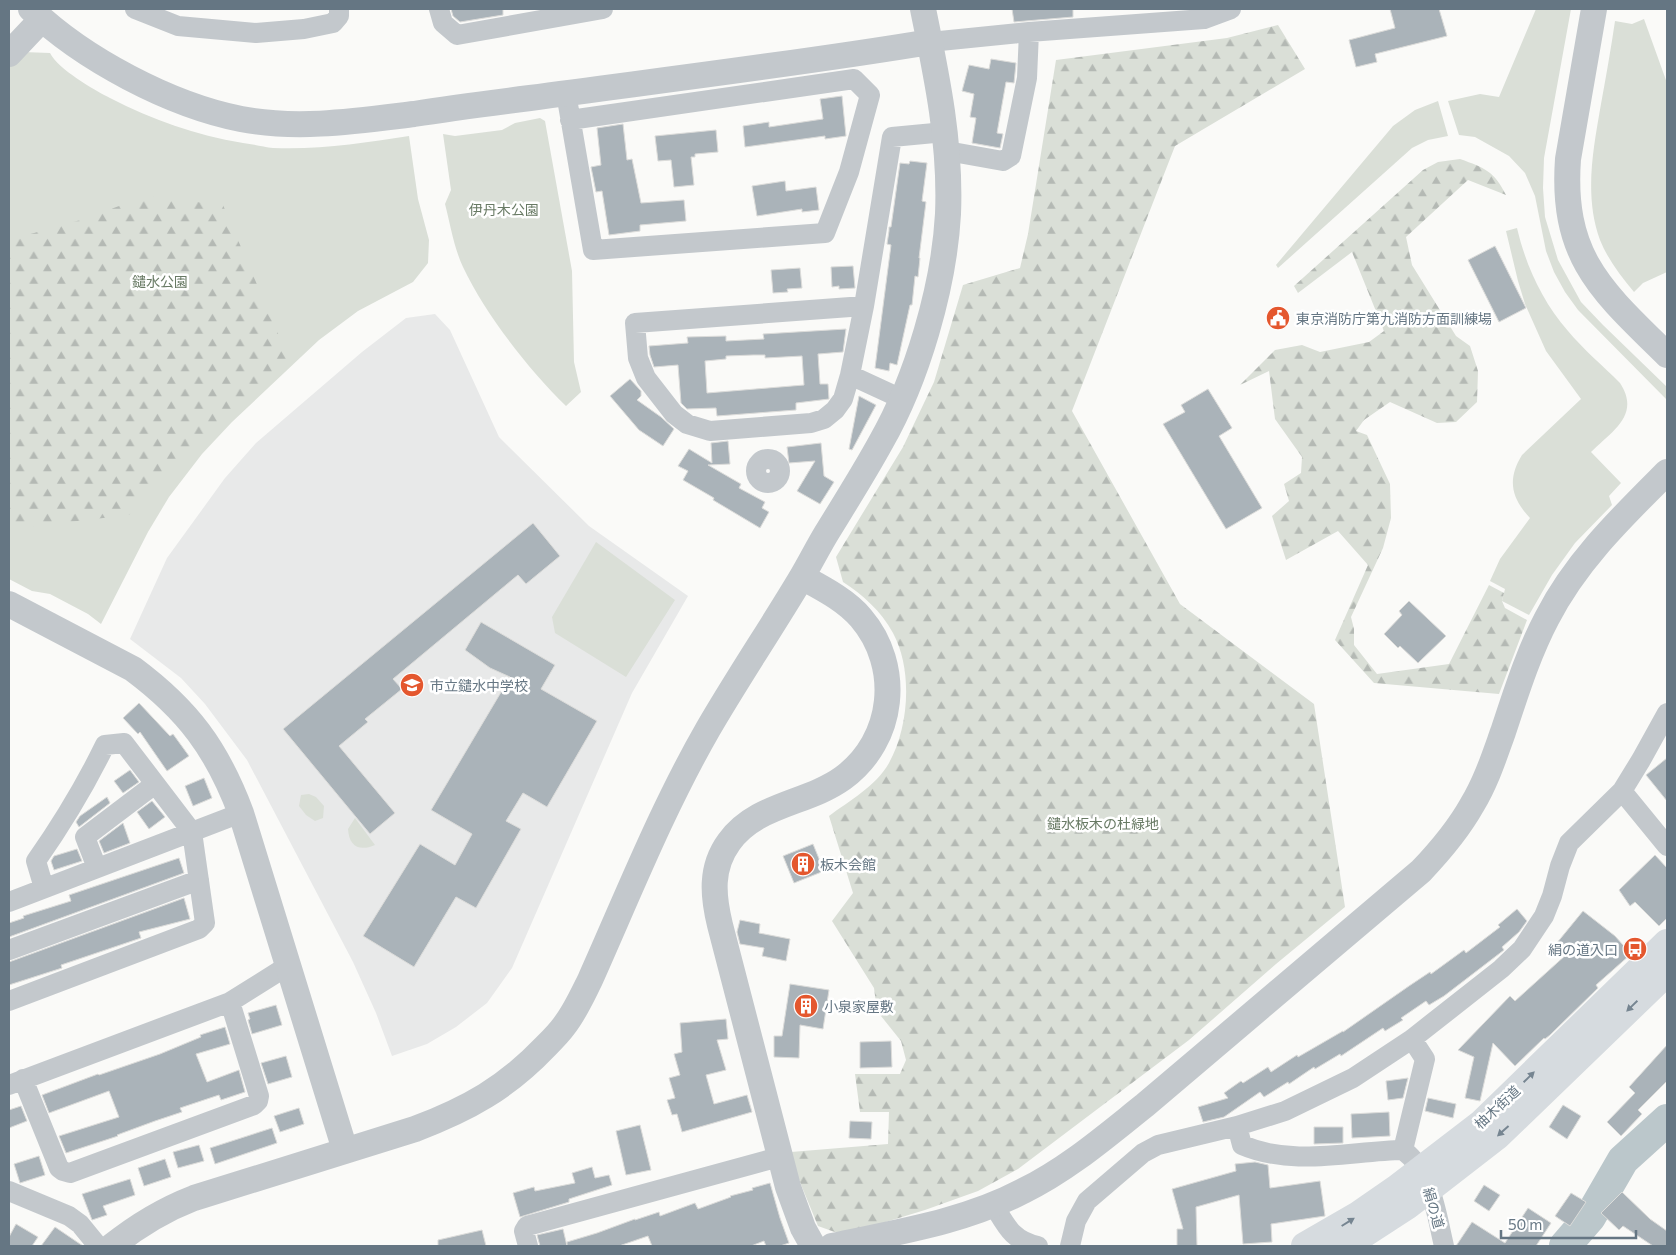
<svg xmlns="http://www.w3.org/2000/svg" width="1676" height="1255" font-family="Commissioner,'Noto Sans JP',sans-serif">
  <defs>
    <pattern id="forest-firs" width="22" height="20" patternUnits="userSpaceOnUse" patternTransform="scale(1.25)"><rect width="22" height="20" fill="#dadfd7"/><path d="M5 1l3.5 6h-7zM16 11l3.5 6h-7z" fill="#b4b9b4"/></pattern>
  </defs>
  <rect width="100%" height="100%" fill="#fafaf8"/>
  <path fill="#e8e9e9" d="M435,314l15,16 49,107 90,89 99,70 -56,97 -120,275 -25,35 -31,24 -29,17 -35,12 -16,-43 -23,-51 -106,-202 -42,-56 -24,-26 -51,-39 37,-81 58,-80 31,-35 106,-91 44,-34z"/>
  <path fill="#dadfd7" d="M1536,9h35l-27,149 -1,30 2,29 13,43 23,42 22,23 64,62v13l-89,-90 -13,-18 -11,-20 -8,-21 -11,-55 -10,-23 -16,-17 -34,-19 -16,-2 -11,-34 32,-7 19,3z
    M1644,19l23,64v189l-24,11 -9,9c-13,-16 -26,-32 -34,-52 -16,-44 -7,-90 1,-136 5,-28 10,-55 14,-83l17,3z
    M23,52l27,1c8,16 44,37 60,45 43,22 85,37 133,45 10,1 20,4 30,5 46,2 91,-5 136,-12l9,63 11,41 -1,23 -15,19 -55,29 -39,29 -87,82 -30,32 -33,43 -21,35 -47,92 -13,-10 -38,-20 -18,-3 -23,-12v-513z
    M1438,101l10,35 -20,4 -16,8 -134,120 -2,-3 117,-139 22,-16z
    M540,118l5,3 27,150 2,91 7,30 -15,14c-37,-36 -81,-92 -103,-139 -9,-19 -13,-44 -18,-63l6,-14 -8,-56 12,2 47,-6 13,-7z
    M1517,228c9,38 25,73 51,103 15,18 35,35 52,52 21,32 -8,48 -29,69l30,31 -12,13 3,9 -37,38 -23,32 -23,40 -27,-14 3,-12 -15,-8 10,-22 30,-41c-19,-20 -23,-39 -8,-63l59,-56 -35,-48 -21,-47 -7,-23 -12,-50z
    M596,542l79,58 -49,77 -71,-44 -3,-16z
    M309,794l7,3 8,9 -1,12 -8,3 -9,-6 -7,-9 2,-11z
    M355,818l20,27c-16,7 -26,1 -27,-16z"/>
  <path fill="url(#forest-firs)" d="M1278,25l27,44 -130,77 -103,265 108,193 134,100 31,203 -69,57 -87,76 -171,129 -40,22 -53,19 -82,25 -25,-9 -23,-56 -4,-18 97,-8 1,-32h-29l-5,-38h45l6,-14 -5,-19 -24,-30 -3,-23 -42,-67 21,-28 -24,-77c20,-15 47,-30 60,-53 20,-36 24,-93 4,-130 -12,-22 -30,-38 -50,-51l-7,-25 67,-110 31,-65 29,-97 57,-17 8,-34 28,-174 171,-22z
    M1460,159c25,9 34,12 46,36l-38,-15 -62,57 6,28 44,71 14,10 8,25 -1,31 -21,20 -19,1 -47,-21 -26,18 -8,11 11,4 23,49 1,34 -8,30 -32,69 3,12v16l23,29 72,-10 40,-79 15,8 -2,8 3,7 22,12 -28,74 -125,-11 -39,-43 33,-75 -30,-34 -52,29 -14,-44 17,-15 -5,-17 17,-11 1,-16 -27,-38 -6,-48 -29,14 35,-35 27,-5 18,7 49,-10 15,-11 -32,-79 -54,41 -4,-7 129,-116 15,-8z
    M146,196l77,9 65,152 -159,158 -120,14v-289l75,-21z"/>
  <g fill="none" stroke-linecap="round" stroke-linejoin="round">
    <path stroke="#bbc7cb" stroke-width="32" d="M1565,1246l25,-29 33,-57 44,-40"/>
  </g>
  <path fill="#aab3b9" stroke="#dcdcda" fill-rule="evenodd" d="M451,9h52v6l-43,7 -7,-6z
    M1012,9h61v8l-59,5z
    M1390,9h49l8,27 -72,18 2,8 -21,5 -7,-27 46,-12z
    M991,59l25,4 -2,20 -8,-1 -9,51 6,1 -3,14 -28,-5 4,-25 -6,-1 4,-23 -12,-3 7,-26 20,4z
    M842,96l4,40 -21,3v-3l-80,11 -2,-21 26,-4v5l54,-8 -3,-20z
    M623,124l4,36 5,-1 9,44 43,-3 2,21 -46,4v6l-31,4 -7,-44 -6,1 -5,-25 10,-2 -4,-37z
    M716,130l2,22 -23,2v3h-4l3,28 -20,2 -3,-27 -13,1 -3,-25z
    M910,161l17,2 -5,38 4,1 -7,56h1l-2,19 -3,-1 -3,29h-2l-13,60 -7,-2 -1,8 -14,-3 16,-123 -4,-1 2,-13v-4h2l9,-64 9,1z
    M785,181l1,10 30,-4 3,23 -17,2v-3l-45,7 -5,-30z
    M1495,246l31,62 -27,14 -31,-62z
    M853,266l2,22 -16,1v-3l-7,1 -1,-20z
    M800,268l2,20 -15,1 1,3 -15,1 -2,-23z
    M846,329l-3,23 -25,2 2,30h8l1,15 -33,4v7l-79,6 -1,-8 -29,1 -6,-6 -3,-38 -24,2 -4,-12 -1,-9 39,-3 -1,-6 39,-1v5l38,-2 -1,-5zM753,355h12v3l37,-2 2,29 -97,8 -2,-32 21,-2v-3z
    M630,379l11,12v5l-4,4 24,17 13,12 -11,17 -24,-16 -29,-34z
    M1208,389l24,39 -13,8 43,72 -36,21 -63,-105 22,-12 -4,-7z
    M859,396l17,9 -24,45 -3,-1z
    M728,441l2,23 -22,1 33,19 -2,4 26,14 -3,6 7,4 -9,16 -47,-28 1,-2 -31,-18 5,-9 -10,-5 11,-17 23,14 -1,-20z
    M821,443l3,33 10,6 -14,22 -23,-13 18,-30 -26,2 -2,-16z
    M533,523l27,33 -34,28 -8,-9 -125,104 9,10 -37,30 3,3 -29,24 56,67 -25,21 -87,-105z
    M1409,601l37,35 -28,27 -18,-17 -2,2 -14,-14 18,-19 -3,-4z
    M481,622l74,43 -14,24 56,32 -50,86 -24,-14 -17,28 15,8 -45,79 -20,-11 -42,70 -51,-31 57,-92 35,21 17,-31 -41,-24 79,-133 -20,-9 -25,-18z
    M139,703l31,33 3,-2 16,22 -22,15 -27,-39 -2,2 -15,-16z
    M1667,758v43l-21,-26z
    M130,770l9,12 -16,11 -9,-12z
    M204,778l8,20 -19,8 -8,-20z
    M107,797l3,6 -31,24 -3,-5 4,-6z
    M152,801l13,16 -16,12 -12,-17z
    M123,823l7,20 -26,10 -5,-12z
    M813,844l11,27 -30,12 -11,-27z
    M77,849l5,12 -28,9 -3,-9 3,-5z
    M1655,855l12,13v50l-8,8 -24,-24 -5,4 -11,-16z
    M179,858l5,15 -175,64v-14l15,-5 -1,-2 48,-15 -2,-6z
    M184,898l6,21 -51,13 2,6 -80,27 1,3 -53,17v-23z
    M1517,909l10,12 -8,11 -17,15 2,3 -60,46 -15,9 -3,-4 -25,17 2,2 -18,11 -2,-3 -42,28 -1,-2 -25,15 -1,-2 -25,17 -1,-2 -24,15 -4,-5 -36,25 -21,5 -5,-15 30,-9 -4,-5 17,-12 2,2 25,-16 3,5 26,-17 1,2 45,-26v1l66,-46 21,-14 1,2 33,-24 2,3 34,-26 -2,-2z
    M1583,911l32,25 16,18 -35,31 2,3 -48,47 -5,4 -1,-1 -29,28 -22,-23 -13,58 -15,-3 9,-41 -16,-7 52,-54 5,5 53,-48 -12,-9z
    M740,920l20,4 -1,9 31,6 -4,22 -24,-5 2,-8 -24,-4 -3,-12z
    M790,984l39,6 -6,39 -23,-4 -1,33 -25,-1v-21h8z
    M276,1005l6,20 -30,9 -4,-14 2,-1 -2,-6z
    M726,1019l2,20 -11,1 9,30 -20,5 8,29 33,-9 5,17 -70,20 -5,-18 -5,1 -5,-15 8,-2 -6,-20 11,-3 -6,-21 8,-2 -2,-29z
    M225,1027l5,17 -34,10 11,28 32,-12 6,22 -24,8 -2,-5 -39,13 2,4 -27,9 -38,14 1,1 -52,17 -7,-17 60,-19 -10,-26 -60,22 -7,-18 56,-21 1,1 61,-21 41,-17 -1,-2z
    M891,1041l1,26 -32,1v-26z
    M1667,1045v36l-29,29 4,4 -21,22 -14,-14 28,-29 -6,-6z
    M286,1056l6,21 -24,7 -7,-21z
    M1408,1078l-5,20 -15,2 -2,-19z
    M1428,1098l28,6 -3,14 -28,-7z
    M1563,1105l18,11 -14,23 -18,-12z
    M21,1106l6,15 -18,7v-18z
    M299,1108l5,16 -24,8 -6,-16z
    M1389,1112l1,24 -38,2 -1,-24z
    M850,1121l22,1 -1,17 -22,-1z
    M640,1125l11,45 -25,5 -10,-44z
    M1314,1127h29v16l-29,1z
    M272,1128l5,15 -62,21 -5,-16z
    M199,1145l5,16 -26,7 -5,-16z
    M39,1156l6,19 -25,8 -6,-19z
    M165,1159l6,18 -27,9 -6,-18z
    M1255,1162l13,3 2,23 50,-7 5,35 -54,8 1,18 -29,2 -4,-49 -43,12 1,39h-20v-17h6l-11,-40 64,-18 -1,-7z
    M592,1167l3,11 14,-3 3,10 -43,14v3l-49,15 -7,-24 21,-6 1,4 40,-8 -3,-10z
    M130,1179l5,16 -32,11 4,9 -15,5 -10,-26z
    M770,1183l10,35 9,25 -9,3h-14l-2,-5 -13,5h-99l-4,-10 -29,10h-79l-3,-11 26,-6 4,17v-4l30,-9 38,-14v1l24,-8 1,4 35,-13 3,6 33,-12 -1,-1 23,-6 -1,-2z
    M1484,1185l16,10 -11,16 -15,-10z
    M1622,1192l28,27 17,12v15h-14l-30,-20 -4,4 -18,-17z
    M1571,1193l15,9 -16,24 -15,-10z
    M1528,1208l23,15 -15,23h-80l16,-24 33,21z
    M16,1224l22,13 -6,9h-23v-9z
    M55,1227l28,19h-42z
    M482,1230l4,16h-48v-6z"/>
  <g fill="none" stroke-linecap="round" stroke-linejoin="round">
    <path stroke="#c3c8cc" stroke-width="20" d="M135,9l43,17 78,7 48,-4 29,-6 6,-7v-7
      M439,9l4,14 14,12 146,-26
      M930,42l99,-10 175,-13 27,-10
      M566,93l27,157 232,-17 24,-61 21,-77 -16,-16 -284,41
      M947,151l56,10 8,-5 16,-78 2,-46
      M864,306l-229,17 3,35 8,20 28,36 13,10 23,7 101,-8 13,-4 11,-9 8,-11 7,-24 14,-69 28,-169 53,-5
      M850,375l52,24
      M756 471a12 12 0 1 1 24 0a12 12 0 1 1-24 0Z
      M1622,791l45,55
      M97,868l-12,-31 70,-53
      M9,902l232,-89
      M9,950l190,-70
      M9,1001l190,-72 6,-6 -13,-91 -68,-89 -19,2c-20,41 -43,79 -69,116l8,27
      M23,1079l36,89 4,3 7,2 184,-68 4,-4 1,-5 -29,-94
      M9,1085l221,-83 59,-37
      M1237,1126l5,19c51,22 108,6 161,5 29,22 33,63 41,96
      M1403,1150l22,-91 -13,-20
      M9,1191l60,25 11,8 18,22
      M993,1204c13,21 19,37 45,42
      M528,1246l-4,-15 3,-5 252,-69
      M1070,1246l6,-25 11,-20 56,-48 15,-8 79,-19 48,-15 68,-33 59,-39 89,-70 21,-20 22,-33 8,-20 8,-30 9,-23 53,-52 19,-31 26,-47"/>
    <path stroke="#c3c8cc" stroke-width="26" d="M31,9c52,50 139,96 210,110 57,11 116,2 173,-5 38,-6 77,-11 116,-16 133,-18 267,-34 400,-56
      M1594,9l-26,150c-7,99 34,132 99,196
      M9,54l33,-35
      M802,577c20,11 44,23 59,41 41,48 34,122 -18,160 -36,26 -87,26 -114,64 -19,26 -16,54 -9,83l68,262 15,41 10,18
      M9,604l124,65c55,41 84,80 108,144l104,337
      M112,1246c25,-20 51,-36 82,-48l221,-69c53,-20 91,-41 131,-83 6,-6 13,-13 18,-20 11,-14 18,-30 26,-46 38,-85 72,-171 118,-251 29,-50 62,-99 92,-149 9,-15 17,-31 26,-46 19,-31 38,-61 55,-92 36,-63 63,-155 67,-228 3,-70 -11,-137 -25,-205
      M832,1246c65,-14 132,-24 191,-55 45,-22 83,-55 122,-86l276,-234c19,-20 37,-41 51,-66 14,-23 22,-48 31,-73 13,-39 25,-78 44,-114 29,-57 75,-101 120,-146"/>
    <path stroke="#d6dbdf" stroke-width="28" d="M1305,1246l52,-30 39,-27 86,-66 185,-180
      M1345,1246l63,-41 89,-69 170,-164"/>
  </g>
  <defs><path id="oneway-solid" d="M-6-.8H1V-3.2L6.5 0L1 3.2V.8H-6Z" transform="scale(1.25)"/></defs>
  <g fill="#768591">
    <use href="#oneway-solid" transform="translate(1632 1006) rotate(136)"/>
    <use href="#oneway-solid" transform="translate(1529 1077) rotate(-44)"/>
    <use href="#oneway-solid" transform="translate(1503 1131) rotate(138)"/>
    <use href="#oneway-solid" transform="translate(1348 1222) rotate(-32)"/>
  </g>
  <defs>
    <g id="civic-disc" transform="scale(1.25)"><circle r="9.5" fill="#e4572e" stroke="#fff"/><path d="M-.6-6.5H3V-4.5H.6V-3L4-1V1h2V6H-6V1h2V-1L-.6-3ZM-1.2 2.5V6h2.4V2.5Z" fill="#fff"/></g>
    <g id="school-disc" transform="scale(1.25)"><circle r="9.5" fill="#e4572e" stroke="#fff"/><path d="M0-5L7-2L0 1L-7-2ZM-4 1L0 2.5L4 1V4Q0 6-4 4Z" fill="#fff"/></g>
    <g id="building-disc" transform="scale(1.25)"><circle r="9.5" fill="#e4572e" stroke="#fff"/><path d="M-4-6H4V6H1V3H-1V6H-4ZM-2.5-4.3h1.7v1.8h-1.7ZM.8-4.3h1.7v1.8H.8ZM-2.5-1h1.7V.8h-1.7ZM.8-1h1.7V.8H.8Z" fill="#fff"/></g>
    <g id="bus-disc" transform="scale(1.25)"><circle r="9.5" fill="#e4572e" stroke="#fff"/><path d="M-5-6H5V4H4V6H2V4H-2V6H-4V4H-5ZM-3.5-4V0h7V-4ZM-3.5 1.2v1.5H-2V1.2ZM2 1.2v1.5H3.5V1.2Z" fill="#fff"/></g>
  </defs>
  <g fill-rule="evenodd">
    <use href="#civic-disc" x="1278" y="318"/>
    <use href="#school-disc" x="412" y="685"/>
    <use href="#building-disc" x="803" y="864"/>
    <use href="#bus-disc" x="1635" y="949"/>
    <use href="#building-disc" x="806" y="1006"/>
  </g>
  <g text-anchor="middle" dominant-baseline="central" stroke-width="5" stroke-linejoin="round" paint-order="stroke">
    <g font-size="14" fill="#687a64" stroke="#fff">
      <text x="504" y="209">伊丹木公園</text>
      <text x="160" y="281">鑓水公園</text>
      <text x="1103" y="823">鑓水板木の杜緑地</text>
    </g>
    <g font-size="14" fill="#657683" stroke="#fff" text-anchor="start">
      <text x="1296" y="318">東京消防庁第九消防方面訓練場</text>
      <text x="430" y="685">市立鑓水中学校</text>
      <text x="820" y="864">板木会館</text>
      <text x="1618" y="949" text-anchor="end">絹の道入口</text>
      <text x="824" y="1006">小泉家屋敷</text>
    </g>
    <g font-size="14" fill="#657683" stroke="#fff">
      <text transform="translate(1497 1107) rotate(-43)">柚木街道</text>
      <text transform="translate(1434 1208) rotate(74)">絹の道</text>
    </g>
  </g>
  <rect width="1676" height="1255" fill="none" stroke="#657683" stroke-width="20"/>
  <path d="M1501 1230v8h135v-8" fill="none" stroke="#657683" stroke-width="2.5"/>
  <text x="1508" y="1230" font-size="15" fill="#657683" stroke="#ffffff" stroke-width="4" paint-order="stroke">50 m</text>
</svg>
